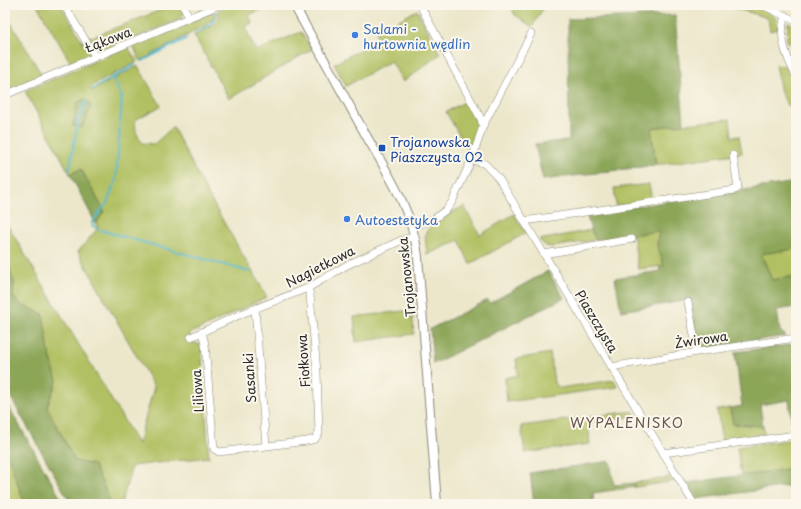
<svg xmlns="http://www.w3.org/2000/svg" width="801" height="509" font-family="'Playpen Sans',sans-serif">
  <rect width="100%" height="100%" fill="#fbf7ec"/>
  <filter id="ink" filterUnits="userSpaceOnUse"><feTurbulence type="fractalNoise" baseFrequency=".025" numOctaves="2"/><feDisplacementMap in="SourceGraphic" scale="8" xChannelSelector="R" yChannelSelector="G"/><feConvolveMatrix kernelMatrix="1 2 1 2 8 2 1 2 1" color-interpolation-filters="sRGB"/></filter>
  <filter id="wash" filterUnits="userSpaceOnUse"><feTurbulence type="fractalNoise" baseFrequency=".012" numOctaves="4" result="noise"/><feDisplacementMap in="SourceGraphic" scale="16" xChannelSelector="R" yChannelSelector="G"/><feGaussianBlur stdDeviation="0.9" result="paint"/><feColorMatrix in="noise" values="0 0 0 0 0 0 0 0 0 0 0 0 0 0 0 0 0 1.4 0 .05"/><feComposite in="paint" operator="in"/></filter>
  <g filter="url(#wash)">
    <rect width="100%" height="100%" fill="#ece7cb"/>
    <path fill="#b1c062" stroke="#6e7646" d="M37,5h24l30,51 -19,9z
      M174,5h6l4,8 -3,6 -80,33 -6,-1 -11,-17 8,3z
      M229,5h43l-23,10 3,8 -7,4 11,24 45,-19 11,17 -83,50 -35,-64 19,-10 6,-8 -2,-6z
      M512,5h33l-13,22 -18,-13z
      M724,5c20,0 52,-2 55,24l-9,2 -2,-13z
      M417,10l23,44 -37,28 -12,-21 -45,25 -12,-22 45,-25 -3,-6z
      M213,12l2,5 -9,8 -66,36 -7,-16z
      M5,13l38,64 -38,16z
      M788,22l7,4 1,22 -9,-7z
      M128,47l9,15 -43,23 -4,4 3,2 7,-5 38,-20 23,40 -26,14 1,12 6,11 12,1 19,-17 34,66 60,104 -78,37 5,9 7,2 8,112 -77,9 -11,38h-13v-6l-33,-37 -28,-54 10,-26 -8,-29 -6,-38 -21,-9 -9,-8 1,-15 -9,-26v-35l133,223 16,-57 -76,-135 20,-24 -2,-4 8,-13 -23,-42 -11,5 -45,-83z
      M776,65l12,1 8,15v20l-7,6 -8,-14z
      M466,101c14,27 16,23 3,51l-23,-40z
      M730,119l2,18 7,-1 3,17 -86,12 -5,-37z
      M649,184l3,17 -36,5 -2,-18z
      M464,206l16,29 34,-21 12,19 -56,31 -11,-24 -32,15c0,-7 -3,-17 -1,-23 5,-10 29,-21 38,-26z
      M591,230l5,10 -44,7 -6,-1 -7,-6z
      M659,230l-2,15 7,21 -26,3 -5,-35z
      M796,249v27l-24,4 -11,-27z
      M412,310l2,24 -58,8 -2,-25z
      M550,353l4,30 6,5 54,-8 4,7 -111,15 -2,-24 13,-3 -2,-16z
      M730,408l3,16 30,2 2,11 -43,5 -5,-32z
      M633,411l3,5 -48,6 2,22 -65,9 -4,-27z
      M796,439v29l-55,8 -4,-29z
      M5,452l4,7 14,40 14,5h-32z
      M672,477l3,4 -39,6 -2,-4z"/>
    <path fill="#8ca658" stroke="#5c6842" d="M675,15l9,109 -33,4 5,37 -113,15 -8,-36 34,-4 -1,-121z
      M84,99l6,4 1,4 -9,21 -9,-2 4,-23z
      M81,169l23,42 -8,13 -26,-50z
      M796,182v67l-35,5 11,26 24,-4v31l-19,3 3,21 6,5 -87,13 -9,-49 -69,11 -6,-33 45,-7 -1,-5h5l-7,-21 2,-14 -63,9 -5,-10 -5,-16z
      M5,256l9,26 -1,15 9,8 21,9 6,38 8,29 -10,26 28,54 19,4 15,33 -1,6h-37l-66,-117z
      M548,271l16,27 -131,66 -3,-35 58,-29 2,3z
      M796,344v88l-3,1 -4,-33 -29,5 3,21 -30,-2 -3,-16 12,-2 -7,-54z
      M5,400l55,97c-15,10 -21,8 -37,2l-14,-40 -4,-7z
      M610,461l4,24 20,-2 2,4 -43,6 1,11h-60l-4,-31z
      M796,468v17l-101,14 -9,-16z"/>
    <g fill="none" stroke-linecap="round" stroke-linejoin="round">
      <path stroke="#4eb8cc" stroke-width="2" d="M195,34l15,-9 6,-8 -1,-5
        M142,61l45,-23
        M112,77l10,20 -6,83 -9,23 -15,19 1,4 7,4 150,42
        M93,89l42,-24
        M69,171l9,-50 8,-19"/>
    </g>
  </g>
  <g filter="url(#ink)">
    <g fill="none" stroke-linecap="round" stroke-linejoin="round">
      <g stroke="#8c897b" stroke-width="8">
        <path id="minor" d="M64,5l31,51
          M183,5l6,12
          M420,5l61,114 2,7
          M762,5l34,16
          M785,15c-7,22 1,41 11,61
          M5,95l214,-90
          M472,159l13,5 14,15 195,325
          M524,221l211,-31 3,-2 -5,-33
          M413,227l21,-8 13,-10 5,-7 20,-43 11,-33 48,-92
          M544,254l88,-15
          M688,302l9,50
          M255,309l11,137
          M202,332l3,12 9,105 5,3 88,-11 8,-2 4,-6 -2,-61 -7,-77 -2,-7
          M191,337l50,-23 67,-26 39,-23 55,-25 13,-4
          M611,367l86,-15 99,-14
          M663,453l133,-18"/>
      </g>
      <g stroke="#8c897b" stroke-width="10">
        <path id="tertiary" d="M294,5c23,42 46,83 69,125 23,41 50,80 55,127l19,247"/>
      </g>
      <use href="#minor" stroke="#fff" stroke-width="7"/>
      <use href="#tertiary" stroke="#fff" stroke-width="8"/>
    </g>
  </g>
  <g fill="#3f7fe0" stroke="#fbf7ec" stroke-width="1.5">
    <circle cx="355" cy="35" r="4"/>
    <circle cx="347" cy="219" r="4"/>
  </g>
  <rect fill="#1a4fb4" stroke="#fbf7ec" stroke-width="1.5" x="378" y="144" width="8" height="8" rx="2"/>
  <g text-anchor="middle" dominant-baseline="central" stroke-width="4" stroke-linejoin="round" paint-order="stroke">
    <g font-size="13" fill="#366cbe" stroke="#fbf7ec" text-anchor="start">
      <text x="363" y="28">Salami -<tspan x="363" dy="15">hurtownia wędlin</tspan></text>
      <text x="355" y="219">Autoestetyka</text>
    </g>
    <g font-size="13" fill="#2b2b2b" stroke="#fbf7ec">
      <text transform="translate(108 39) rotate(-21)">Łąkowa</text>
      <text transform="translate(320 266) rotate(-27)">Nagietkowa</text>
      <text transform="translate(406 277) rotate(-96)">Trojanowska</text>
      <text transform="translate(597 321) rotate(59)">Piaszczysta</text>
      <text transform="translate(701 339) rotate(-8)">Żwirowa</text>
      <text transform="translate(303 361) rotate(-94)">Fiołkowa</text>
      <text transform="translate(249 378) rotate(-94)">Sasanki</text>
      <text transform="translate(197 391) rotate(-94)">Liliowa</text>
    </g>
    <g font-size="13" fill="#164399" stroke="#fbf7ec" text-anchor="start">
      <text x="390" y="141">Trojanowska<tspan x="390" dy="15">Piaszczysta 02</tspan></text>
    </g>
    <g font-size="14" letter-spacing="1" fill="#69564c" stroke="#fbf7ec">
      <text x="627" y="422">WYPALENISKO</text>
    </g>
  </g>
  <rect width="801" height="509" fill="none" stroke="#fbf7ec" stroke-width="20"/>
</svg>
